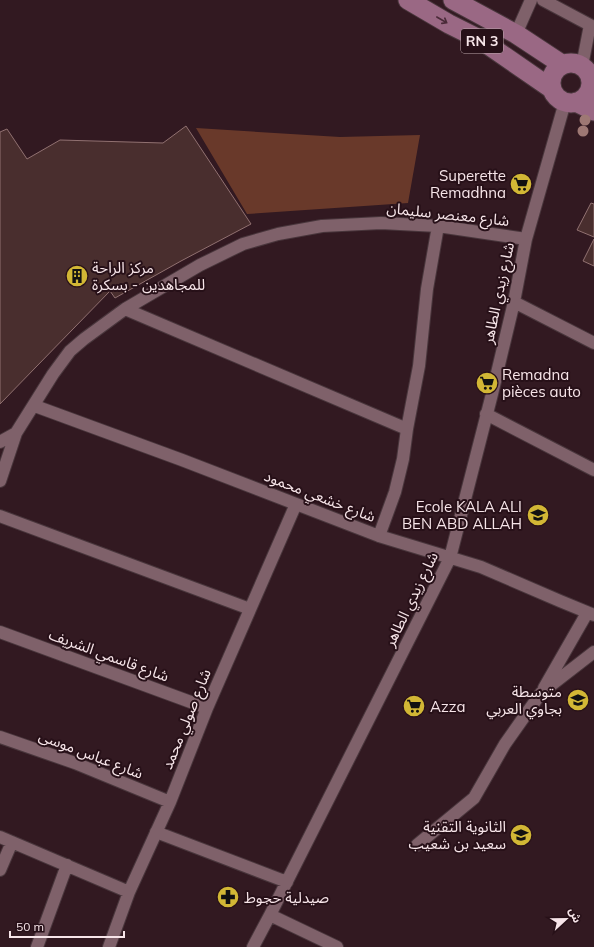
<svg xmlns="http://www.w3.org/2000/svg" width="594" height="947" font-family="Mulish,'Noto Sans Arabic',sans-serif">
  <rect width="100%" height="100%" fill="#321921"/>
  <path fill="#69392a" d="M196,128l144,9 80,-2 -12,68 -161,11z"/>
  <path fill="#492e2e" stroke="#917171" d="M186,126l65,98 -70,37 -66,37 -5,-7 -110,113v-272l7,-3 20,30 33,-19 103,3z
    M591,203l3,1v33l-17,-7z
    M594,239v27l-11,-5z"/>
  <g fill="none" stroke-linecap="round" stroke-linejoin="round">
    <g stroke="#49363c" stroke-width="14">
      <path id="street" d="M543,0l47,25 -8,41
        M516,34l15,-34
        M514,302l80,41
        M125,309l282,120
        M35,406l147,54 197,76 102,31 79,34 34,14
        M486,414l108,56
        M0,442l16,-9
        M0,481l16,-48 37,-59 17,-23 14,-12 41,-30 75,-44 43,-21 35,-10 44,-8 59,-3 57,3 88,13
        M0,516l250,93
        M379,536l16,-44 8,-33 4,-30 12,-63 8,-77 11,-63
        M0,632l207,76
        M544,688l43,-75
        M0,737l75,26 95,39
        M156,832l131,50
        M0,837l129,55
        M417,845l57,-47 31,-54 36,-51 53,-41
        M0,870l12,-28
        M270,915l67,32
        M37,947l30,-82
        M109,947l20,-55 41,-90 37,-94 89,-204
        M253,947l17,-32 180,-357 42,-164 22,-92 12,-63 39,-137"/>
    </g>
    <g stroke="#49363c" stroke-width="21">
      <path id="primary" d="M408,0l41,24 32,16 71,49
        M453,0l63,34 47,31
        M551 83a20 20 0 1 1 40 0a20 20 0 1 1-40 0Z
        M576,102l18,9"/>
    </g>
    <use href="#street" stroke="#7f616a" stroke-width="12"/>
    <use href="#primary" stroke="#9a6884" stroke-width="19"/>
  </g>
  <g fill="#9e7874">
    <circle cx="585" cy="120" r="5.5"/>
    <circle cx="583" cy="131" r="5.5"/>
  </g>
  <defs><path id="oneway-shaft" d="M-6 0H5M1.5-3L5.5 0L1.5 3" fill="none" stroke-width="1.6" stroke-linecap="round" stroke-linejoin="round"/></defs>
  <use stroke="#4a2a38" href="#oneway-shaft" transform="translate(442 20) rotate(30)"/>
  <defs>
    <g id="supermarket-disc" transform="scale(1.15)"><circle r="9.5" fill="#d2b735" stroke="#271018"/><path d="M-6-5.5h2.5l.6 2H6L4.5 2H-2.5L-4.4-4H-6ZM-1.5 3.2a1.3 1.3 0 1 0 .1 0ZM3 3.2a1.3 1.3 0 1 0 .1 0Z" fill="#111"/></g>
    <g id="building-disc" transform="scale(1.15)"><circle r="9.5" fill="#d2b735" stroke="#271018"/><path d="M-4-6H4V6H1V3H-1V6H-4ZM-2.5-4.3h1.7v1.8h-1.7ZM.8-4.3h1.7v1.8H.8ZM-2.5-1h1.7V.8h-1.7ZM.8-1h1.7V.8H.8Z" fill="#111"/></g>
    <g id="school-disc" transform="scale(1.15)"><circle r="9.5" fill="#d2b735" stroke="#271018"/><path d="M0-5L7-2L0 1L-7-2ZM-4 1L0 2.5L4 1V4Q0 6-4 4Z" fill="#111"/></g>
    <g id="pharmacy-disc" transform="scale(1.15)"><circle r="9.5" fill="#d2b735" stroke="#271018"/><path d="M-2-6h4v4h4v4h-4v4h-4v-4h-4v-4h4Z" fill="#111"/></g>
  </defs>
  <g fill-rule="evenodd">
    <use href="#supermarket-disc" x="521" y="184"/>
    <use href="#building-disc" x="77" y="276"/>
    <use href="#supermarket-disc" x="487" y="383"/>
    <use href="#school-disc" x="538" y="515"/>
    <use href="#school-disc" x="578" y="700"/>
    <use href="#supermarket-disc" x="414" y="706"/>
    <use href="#school-disc" x="521" y="835"/>
    <use href="#pharmacy-disc" x="228" y="897"/>
  </g>
  <g text-anchor="middle" dominant-baseline="central" stroke-width="4" stroke-linejoin="round" paint-order="stroke">
    <rect fill="#271018" stroke="#b9a5aa" stroke-width="1" x="461" y="29" width="42" height="24" rx="3"/>
    <g font-size="14" font-weight="bold" fill="#f7e5e9">
      <text x="482" y="41">RN 3</text>
    </g>
    <g font-size="15" fill="#f7e5e9" stroke="#271018" text-anchor="end">
      <text x="506" y="175">Superette<tspan x="506" dy="17">Remadhna</tspan></text>
      <text x="92" y="267" text-anchor="start">مركز الراحة<tspan x="92" dy="17">للمجاهدين - بسكرة</tspan></text>
      <text x="502" y="374" text-anchor="start">Remadna<tspan x="502" dy="17">pièces auto</tspan></text>
      <text x="522" y="506">Ecole KALA ALI<tspan x="522" dy="17">BEN ABD ALLAH</tspan></text>
      <text x="562" y="691">متوسطة<tspan x="562" dy="17">بجاوي العربي</tspan></text>
      <text x="430" y="706" text-anchor="start">Azza</text>
      <text x="506" y="826">الثانوية التقنية<tspan x="506" dy="17">سعيد بن شعيب</tspan></text>
      <text x="244" y="897" text-anchor="start">صيدلية حجوط</text>
    </g>
    <g font-size="15" fill="#f7e5e9" stroke="#271018">
      <text transform="translate(448 214) rotate(6)">شارع معنصر سليمان</text>
      <text transform="translate(498 293) rotate(-78)">شارع زيدي الطاهر</text>
      <text transform="translate(320 496) rotate(21)">شارع خشعي محمود</text>
      <text transform="translate(411 599) rotate(-64)">شارع زيدي الطاهر</text>
      <text transform="translate(109 655) rotate(20)">شارع قاسمي الشريف</text>
      <text transform="translate(186 719) rotate(-68)">شارع صولي محمد</text>
      <text transform="translate(91 754) rotate(21)">شارع عباس موسى</text>
    </g>
  </g>
  <g transform="translate(566 919) rotate(68)" stroke="#271018" stroke-width="3" paint-order="stroke">
  <path d="M0-3L7 15L0 10L-7 15Z" fill="#f7e5e9"/>
  <text y="-6" font-size="11" font-weight="bold" text-anchor="middle" fill="#f7e5e9">ش</text>
  </g>
  <path d="M10 931v6h114v-6" fill="none" stroke="#f7e5e9" stroke-width="2"/>
  <text x="16" y="931" font-size="12" fill="#f7e5e9" stroke="#271018" stroke-width="3" paint-order="stroke">50 m</text>
</svg>
